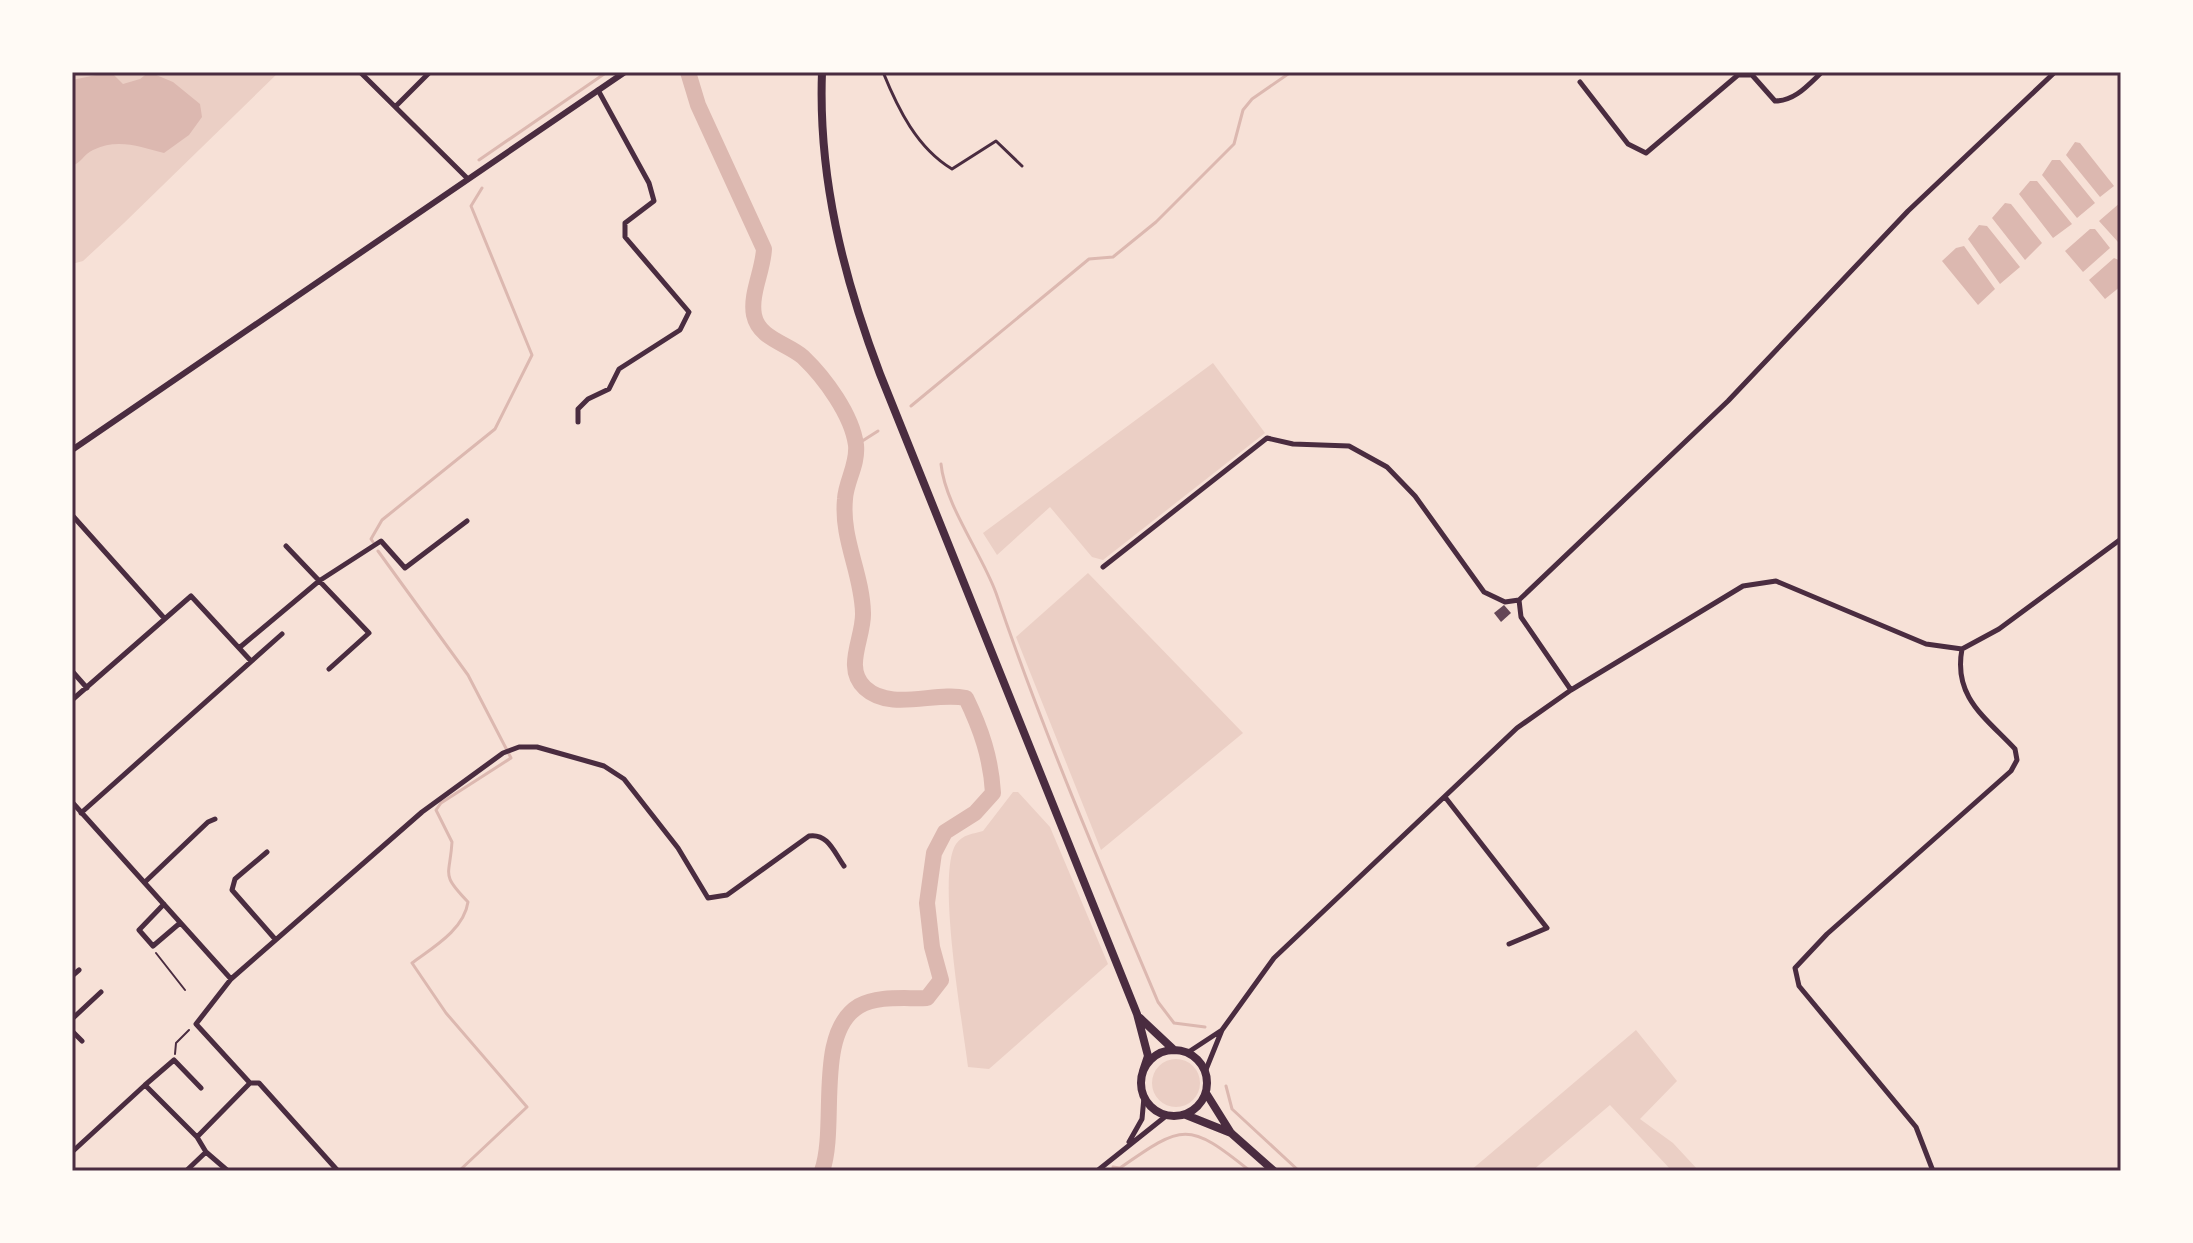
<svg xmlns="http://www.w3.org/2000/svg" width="2193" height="1243" font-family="Figtree,sans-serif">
  <rect width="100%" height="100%" fill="#f7e1d7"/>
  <path fill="#ebcfc5" d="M72,72h207l-155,151 -41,38 -11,3z
    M1213,363l52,70 -162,127 -11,-3 -42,-50 -53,48 -14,-22z
    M1088,573l155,160 -142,117 -85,-213z
    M1013,792h5l32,35 58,137 -119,105 -21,-2c-5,-42 -32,-193 -12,-223 7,-10 17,-10 27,-13z
    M1636,1030l41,51 -37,38 33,24 26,28h-27l-62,-66 -78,66h-62z
    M1152 1083a24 24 0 1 1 48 0a24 24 0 1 1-48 0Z"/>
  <path fill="#dcb8b0" d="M111,72l12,12 17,-5 9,-7 24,10 27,22 2,13 -13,18 -25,18c-24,-6 -46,-15 -71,-3 -9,4 -12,13 -21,16v-86z
    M2075,142l5,1 34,43 -14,11 -34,-42z
    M2052,160h8l35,43 -18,15 -35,-43z
    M2030,181h7l35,43 -19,14 -34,-44z
    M2121,202v37l-3,3 -19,-21z
    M2005,203l6,1 31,39 -17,17 -33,-42z
    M1979,225l8,1 33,41 -20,17 -32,-45z
    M2090,229h5l15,19 -27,24 -18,-21z
    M1964,246l31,43 -17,16 -36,-44 14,-13z
    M2114,258l7,3v25l-16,13 -16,-19z"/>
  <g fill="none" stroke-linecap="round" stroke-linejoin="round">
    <path stroke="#dcb8b0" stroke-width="3" d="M479,160l128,-88
      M911,406l178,-147 24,-2 43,-35 78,-78 9,-34 9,-11 39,-27
      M856,445l22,-14
      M941,464c4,41 41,90 55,129 47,139 105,274 162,409l16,21 31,4
      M373,542l-2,-3 11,-19 113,-91 37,-74 -61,-149 11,-18
      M378,551l90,124 43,83 -70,45 -5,7 16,32c-2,35 -12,31 16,60 -4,28 -36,46 -56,61l34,50 81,94 -68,64
      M1226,1086l6,23 67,62
      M1113,1167l7,1c63,-44 68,-47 130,3"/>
    <path stroke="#dcb8b0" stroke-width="16" d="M688,72l10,33 66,144c-1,22 -14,45 -10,66 5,24 33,28 49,42 22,21 49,58 53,88 2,20 -10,36 -11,54 -4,40 17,74 18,114 1,24 -20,55 2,75 26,24 70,3 101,10 15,31 25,60 27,95l-18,20 -30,19 -11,21 -7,50 5,44 9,33 -14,18c-21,1 -49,-3 -68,8 -45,27 -21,120 -37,165"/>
  </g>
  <path fill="#644757" d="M1504,605l7,8 -10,9 -7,-9z"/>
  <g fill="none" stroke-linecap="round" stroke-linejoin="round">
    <path stroke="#4a2c40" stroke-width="2" d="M156,953l29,37
      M175,1054l1,-11 13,-13"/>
    <path stroke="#4a2c40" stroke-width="3" d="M883,72c15,37 34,76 69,97l44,-28 26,25"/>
    <path stroke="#4a2c40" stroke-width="5" d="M360,72l108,107
      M1580,82l48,62 18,9 92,-78h14l23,26c20,0 33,-16 47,-29
      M396,106l34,-34
      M578,422v-13l10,-10 21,-10 10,-20 61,-39 9,-18 -64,-75v-14l29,-22 -5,-18 -51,-93
      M72,515l93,104
      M286,546l83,87 -40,36
      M1103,567l164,-129 26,6 56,2 38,21 28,29 69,96 21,10 14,-2 209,-199 180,-190 147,-139
      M1519,600l2,17 50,73
      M239,648l12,13
      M72,671l15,17
      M72,700l119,-104 48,52 80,-67 62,-40 24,27 62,-47
      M1445,797l102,131 -38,16
      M72,802l159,177
      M81,813l201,-179
      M267,852l-32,27 -3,11 43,49
      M145,882l63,-60 7,-3
      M164,904l-25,26 14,16 27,-23
      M72,976l7,-6
      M72,1019l29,-27
      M72,1031l10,10
      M1187,1053l35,-23
      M1205,1072l17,-42 52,-72 243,-230 54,-38 172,-104 33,-5 150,63 36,5 37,-20 122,-90
      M250,1083h9l79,88
      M145,1085l29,-25 27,28
      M1129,1142l13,-23 2,-22
      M72,1152l73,-67 52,52 53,-54 -54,-59 35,-45 191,-167 81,-59 16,-6h18l67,19 20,13 54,69 30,50 19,-3 82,-59c19,-3 25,16 35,30
      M206,1152l22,19
      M186,1171l20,-19 -9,-15
      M1097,1171l69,-55
      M1933,1171l-17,-44 -117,-141 -4,-18 32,-34 184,-163 6,-11 -2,-11c-30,-32 -62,-52 -53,-100"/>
    <path stroke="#4a2c40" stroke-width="6" d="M72,450l553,-378"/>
    <path stroke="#4a2c40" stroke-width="8" d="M822,72c-4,105 21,204 58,302l257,640 11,42 -5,15
      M1140,1018l34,32
      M1141 1083a33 33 0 1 1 66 0a33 33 0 1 1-66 0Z
      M1206,1093l25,40 43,38
      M1186,1115l45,18"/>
  </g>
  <rect width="2193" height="1243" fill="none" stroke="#fffaf5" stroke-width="148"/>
  <rect x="74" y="74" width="2045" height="1095" fill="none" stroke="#4a2c40" stroke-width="3"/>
</svg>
